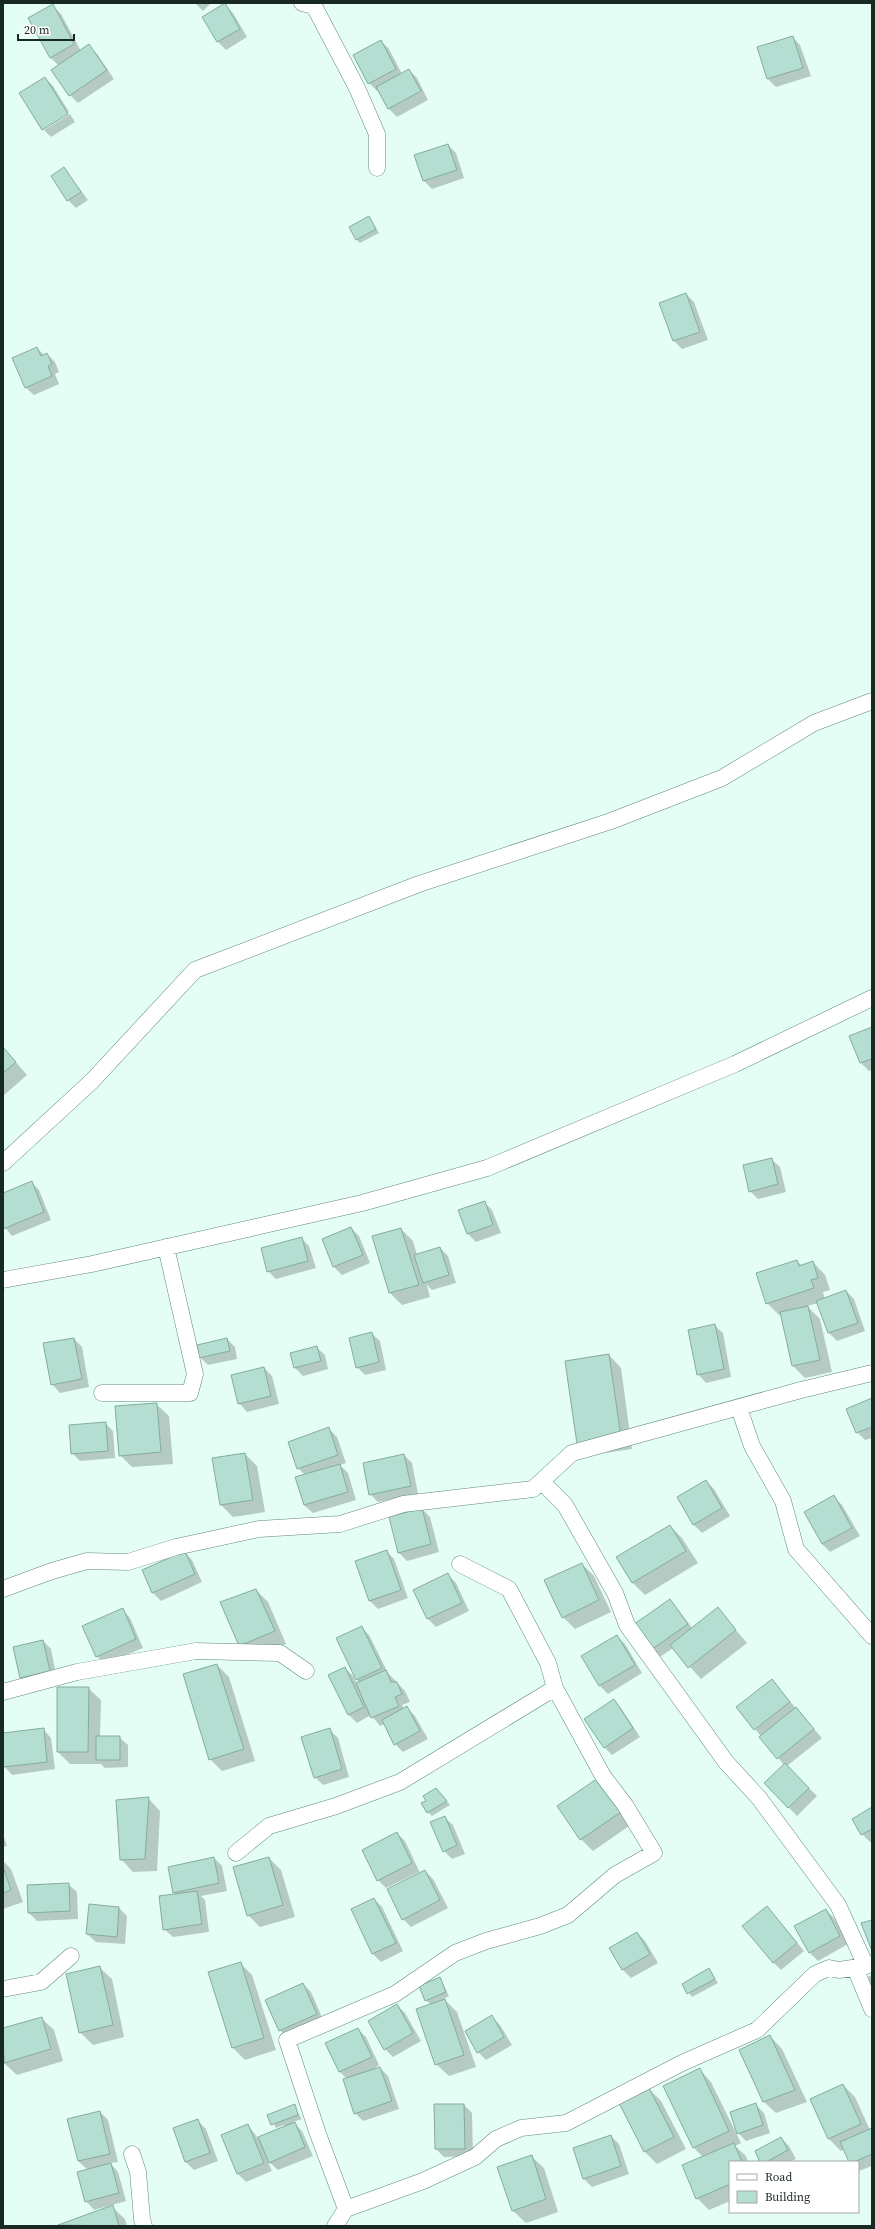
<svg xmlns="http://www.w3.org/2000/svg" width="875" height="2229" font-family="'Source Serif 4',serif">
  <rect width="100%" height="100%" fill="#e4fdf5"/>
  <path fill="#0003" d="M195,3h16l-8,8z
    M225,5l8,8 14,24 -21,13 -8,-8z
    M53,6l8,8 20,37 8,-6 8,9 17,25 -36,24 -8,-8 -11,-29 -9,-9z
    M792,37l8,8 11,31 -35,11 -8,-8 -10,-31z
    M381,41l8,8 13,25 7,-4 8,8 11,22 -31,17 -8,-8 -10,-19 -2,1 -8,-8z
    M45,78l8,8 16,26 -26,18 -23,-37z
    M70,114l5,8 -24,15 -7,-7z
    M448,145l8,8 8,25 -32,11 -8,-8z
    M64,168l24,32 -12,8 -8,-8z
    M369,217l10,16 -19,10 -4,-4z
    M686,294l8,8 14,38 -26,9 -8,-8 -13,-37z
    M37,348l7,7 3,-1 8,8 4,10 -4,2 4,10 -25,11 -9,-8z
    M872,1028v42l-3,1 -8,-8 -11,-26z
    M3,1047l24,28 -24,21z
    M771,1159l9,8 6,25 -28,7 -8,-8z
    M31,1182l8,8 12,30 -39,16 -9,-11v-31z
    M484,1202l8,8 9,23 -25,9 -8,-8 -8,-24z
    M351,1228l8,8 11,27 -28,12 -8,-8 -11,-28z
    M401,1229l12,12 4,14 23,-7 8,8 8,27 -24,7 -5,-5 3,12 -28,8 -12,-12 -16,-56z
    M301,1238l8,8 7,22 -40,11 -8,-8z
    M797,1261l5,5 11,-4 12,13 5,15 -7,2 2,7 21,-8 8,8 11,32 -28,10 -8,-8 -11,-30 -11,3 13,13 12,53 -27,6 -12,-12 -11,-52 -3,1 -12,-12z
    M714,1325l9,8 8,44 -25,6 -8,-9z
    M371,1333l9,8 6,29 -21,5 -8,-8z
    M74,1339l8,8 7,40 -29,6 -8,-9z
    M227,1339l8,8 2,12 -29,6 -8,-8z
    M316,1347l9,8 3,14 -25,7 -8,-8z
    M609,1355l12,13 11,81 -42,6z
    M264,1368l8,8 7,28 -32,8 -8,-9z
    M872,1399v39l-7,2 -8,-8z
    M156,1404l13,12 4,48 -41,3 -12,-12z
    M105,1423l8,8 2,27 -35,3 -8,-8z
    M329,1429l8,8 9,26 -6,2 8,8 8,27 -43,13 -9,-8 -7,-27 8,-3 -7,-7z
    M245,1454l12,12 8,46 -32,5 -12,-12z
    M404,1455l8,8 6,31 -40,8 -8,-8z
    M706,1481l8,8 16,27 -28,17 -8,-8 -16,-27z
    M834,1497l8,8 18,31 -30,16 -8,-8z
    M422,1509l8,8 9,35 -32,9 -8,-8z
    M670,1526l12,12 16,25 -53,32 -12,-12 -16,-26z
    M386,1551l8,8 14,39 -30,11 -8,-8z
    M184,1552l8,8 10,22 -41,19 -8,-8 -10,-22z
    M582,1564l12,12 17,36 -36,17 -12,-12z
    M448,1575l8,8 13,28 -33,16 -8,-8 -14,-28z
    M256,1590l12,12 18,42 -34,14 -12,-12z
    M670,1600l23,29 25,-20 29,34 -46,36 -28,-31 -13,9 -8,-8z
    M122,1609l8,9 13,30 -38,16 -8,-8z
    M361,1627l8,8 19,38 17,18 5,11 -8,3 2,4 3,-1 8,8 13,23 -25,13 -8,-8 -10,-20 -5,2 -9,-11 -14,8 -9,-9 -3,-46 8,8 4,8 3,-1 -4,-4z
    M617,1636l8,8 17,29 -34,21 -8,-8 -18,-30z
    M43,1641l8,8 6,30 -28,6 -8,-8z
    M217,1665l12,12 26,84 -33,10 -12,-12z
    M772,1681l50,57 -35,28 30,30 -20,20 -32,-33 19,-18 -29,-36z
    M88,1688l13,12 -1,37h19l9,8v22l-23,1 -4,-4h-31l-12,-12z
    M613,1700l8,8 19,29 -28,18 -8,-8z
    M43,1729l8,9 4,31 -43,6 -8,-9 -1,-32z
    M330,1730l8,8 11,39 -26,8 -8,-8z
    M598,1780l34,44 -39,27 -12,-12z
    M440,1793l10,12 -18,11 -4,-4z
    M148,1798l12,13 -3,60 -24,1 -12,-13z
    M872,1808v33l-2,1 -8,-8z
    M444,1817l9,8 12,29 -13,5 -8,-8z
    M397,1833l8,8 15,32 5,-2 8,8 15,29 -37,19 -8,-8 16,-47 -33,16 -8,-8z
    M3,1834l4,12 -4,1z
    M214,1858l8,8 5,25 -26,5 4,4 4,32 -36,5 -9,-8 13,-34 -3,-3z
    M269,1858l12,12 14,47 -35,10 -12,-12z
    M3,1861l8,8 12,33 -20,7z
    M68,1884l9,8 1,27 -41,2 -8,-8 -1,-27z
    M374,1899l8,8 21,44 -22,11 -8,-8 -21,-45z
    M90,1906l29,2 8,8 -2,28 -29,-2 -9,-8z
    M826,1910l8,8 14,26 -30,17 -8,-8z
    M775,1916l29,35 -23,19 -8,-8z
    M637,1933l8,8 13,22 -27,15 -8,-8 -12,-22z
    M240,1963l12,12 24,75 -31,10 -12,-12 -24,-76z
    M99,1967l13,12 12,58 -31,8 -13,-13z
    M709,1969l9,14 -26,14 -9,-13z
    M872,1975v12l-4,-10z
    M440,1978l9,18 -11,6 7,-2 12,12 19,55 -27,9 -13,-12 -5,-59 -5,-5z
    M303,1984l8,8 13,30 -36,16 -8,-8z
    M397,2005l8,8 16,28 -28,16 -8,-8z
    M492,2017l8,8 12,20 -26,15 -8,-8z
    M41,2018l13,12 9,31 -46,14 -13,-12 -1,-34z
    M358,2029l8,8 13,28 -8,6 9,-3 8,8 11,33 -36,12 -8,-8 -9,-35 -6,-6z
    M770,2036l12,13 25,53 -31,11 -13,-12z
    M699,2069l12,13 30,61 -6,3 11,10 2,6h-18v39l-21,9 -12,-12 6,-41 -9,-9z
    M843,2085l12,12 15,33 2,-1v37l-13,5 -1,-9h-8l-6,-13 -3,2 -12,-12z
    M649,2089l12,12 25,48 -29,15 -12,-12 -25,-48z
    M464,2105l8,8 1,43 -29,1 -8,-8z
    M756,2105l8,8 6,20 -24,8 -8,-8z
    M294,2106l8,13 -9,3 9,9 11,25 -35,14 -11,-10 5,11 -26,11 -8,-8 -15,-38 25,-11 10,13 27,-11 -1,-2 -8,3 -7,-13z
    M100,2112l8,8 10,42 -8,1 8,9 8,29 -32,9 -8,-9 2,-31 -10,-9z
    M198,2121l8,8 12,32 -24,9 -8,-8 -12,-33z
    M611,2136l8,8 10,30 -37,13 -8,-8 -10,-30z
    M781,2138l8,8 7,13 -7,3h-27z
    M531,2156l13,12 14,44 -32,11 -13,-12z
    M112,2207l13,12 2,7h-68z"/>
  <path fill="#b4ded1" stroke="#84aca0" d="M225,3l15,26 -23,13 -15,-25z
    M53,4l21,40 -24,14 -22,-40z
    M793,36l10,32 -36,11 -10,-32z
    M381,40l15,29 -28,15 -15,-29z
    M89,44l18,26 -38,26 -18,-26z
    M409,69l12,22 -33,18 -12,-22z
    M45,77l23,37 -26,16 -23,-37z
    M448,144l9,26 -34,11 -9,-26z
    M64,167l17,25 -14,9 -16,-25z
    M369,216l7,13 -20,11 -7,-13z
    M686,293l14,39 -27,9 -14,-38z
    M37,347l4,9 6,-3 5,11 -4,2 4,10 -27,12 -13,-30z
    M872,1027v32l-12,4 -11,-27z
    M3,1047l13,15 -13,11z
    M772,1158l6,26 -29,8 -6,-27z
    M32,1181l12,31 -41,17v-36z
    M485,1201l8,24 -26,9 -9,-24z
    M351,1227l12,28 -30,12 -11,-28z
    M401,1228l18,57 -30,8 -17,-57z
    M302,1237l6,24 -41,11 -6,-24z
    M440,1247l9,28 -26,8 -9,-28z
    M797,1260l2,6 14,-5 5,17 -7,2 3,8 -48,16 -10,-31z
    M846,1290l12,33 -30,10 -12,-32z
    M808,1306l12,54 -28,6 -12,-54z
    M715,1324l9,45 -27,6 -9,-45z
    M372,1332l7,30 -23,6 -7,-30z
    M74,1338l8,41 -31,6 -8,-42z
    M227,1338l3,13 -31,7 -2,-13z
    M317,1346l4,15 -27,7 -4,-15z
    M609,1354l12,83 -44,7 -12,-83z
    M264,1367l7,29 -33,8 -7,-29z
    M872,1398v29l-16,6 -10,-24z
    M157,1403l4,49 -42,4 -4,-50z
    M106,1422l2,29 -37,3 -2,-29z
    M329,1427l9,28 -41,14 -9,-27z
    M245,1453l8,47 -33,5 -8,-47z
    M404,1454l7,32 -42,9 -6,-32z
    M340,1464l8,28 -44,13 -9,-28z
    M706,1480l16,28 -29,17 -16,-28z
    M834,1495l18,33 -30,16 -18,-32z
    M422,1508l9,36 -33,9 -9,-36z
    M670,1525l16,26 -54,32 -16,-26z
    M387,1550l14,40 -32,11 -14,-40z
    M185,1551l10,23 -43,19 -10,-23z
    M582,1563l17,37 -37,18 -18,-38z
    M448,1573l14,30 -35,16 -14,-29z
    M256,1589l19,42 -36,15 -19,-44z
    M670,1599l18,25 -37,26 -18,-25z
    M718,1607l18,23 -48,38 -18,-23z
    M123,1608l13,31 -40,18 -14,-31z
    M362,1626l20,42 -26,12 -20,-42z
    M617,1635l18,30 -36,21 -18,-30z
    M43,1640l7,31 -30,7 -7,-31z
    M217,1664l27,85 -35,11 -26,-86z
    M345,1667l19,40 -16,8 -20,-40z
    M386,1670l5,12h6l5,12 -7,3 4,9 -28,12 -15,-35z
    M772,1679l18,23 -36,28 -18,-23z
    M57,1687h32l-1,65h-31z
    M614,1699l19,29 -29,20 -20,-29z
    M407,1706l13,25 -26,14 -12,-25z
    M796,1707l18,22 -37,30 -18,-22z
    M44,1728l3,34 -44,5v-34z
    M330,1728l12,41 -28,9 -13,-41z
    M96,1736h24v24h-24z
    M785,1763l24,25 -21,20 -24,-25z
    M598,1778l23,34 -41,28 -23,-34z
    M436,1788l11,13 -20,12 -6,-10 5,-2 -3,-5z
    M149,1797l-4,62 -25,1 -4,-60z
    M872,1807v22l-11,6 -9,-16z
    M445,1816l12,29 -14,7 -13,-30z
    M397,1832l15,31 -35,18 -15,-31z
    M214,1857l5,26 -46,10 -5,-26z
    M269,1857l14,48 -36,11 -14,-49z
    M3,1867l8,23 -8,3z
    M425,1870l15,30 -38,20 -15,-31z
    M69,1883l1,28 -42,2 -1,-28z
    M197,1891l5,33 -39,6 -4,-34z
    M374,1898l22,45 -24,11 -21,-45z
    M89,1904l30,3 -2,30 -31,-3z
    M767,1906l30,37 -24,20 -31,-37z
    M826,1909l14,27 -31,17 -15,-27z
    M872,1920v31l-11,-28z
    M637,1932l13,22 -28,16 -13,-22z
    M241,1962l23,76 -32,10 -24,-76z
    M100,1966l13,59 -34,8 -13,-59z
    M709,1968l6,11 -28,15 -5,-10z
    M440,1977l6,15 -21,9 -6,-15z
    M303,1983l14,31 -38,17 -14,-31z
    M445,1999l19,56 -29,10 -19,-56z
    M397,2004l16,29 -29,17 -16,-29z
    M492,2015l12,22 -27,16 -12,-22z
    M42,2017l9,32 -47,14 -1,-35z
    M358,2028l14,29 -33,15 -14,-29z
    M770,2035l25,55 -32,12 -24,-52z
    M380,2067l12,34 -38,13 -11,-35z
    M700,2068l29,63 -36,17 -30,-62z
    M843,2084l18,40 -33,15 -18,-40z
    M649,2088l25,49 -30,15 -25,-49z
    M756,2103l7,22 -26,9 -7,-22z
    M295,2104l3,11 -27,10 -4,-10z
    M434,2104h30l1,45h-30z
    M100,2111l10,43 -32,7 -11,-42z
    M198,2119l12,34 -25,9 -12,-34z
    M295,2122l10,25 -36,16 -11,-26z
    M248,2124l16,39 -27,11 -16,-39z
    M872,2128v26l-18,8h-5l-9,-20z
    M611,2135l10,31 -38,13 -10,-31z
    M781,2137l7,13 -22,12h-6l-5,-11z
    M734,2143l8,19h-12v22l-34,15 -14,-34z
    M532,2155l14,44 -34,12 -15,-44z
    M111,2163l8,30 -34,9 -8,-30z
    M113,2205l6,21 -61,-1z"/>
  <g fill="none" stroke-linecap="round" stroke-linejoin="round">
    <g stroke="#62897e" stroke-width="17">
      <path id="minor" d="M302,3l12,3 43,82 20,46v34
        M3,1163l89,-82 103,-111 224,-86 192,-63 111,-43 92,-55 58,-22
        M3,1280l89,-16 270,-61 125,-35 248,-104 137,-66
        M102,1393h88l5,-19 -29,-127
        M739,1408l13,38 31,55 13,48 76,87
        M542,1482l23,23 50,88 12,32 99,137 33,36 79,107 28,61 6,-2
        M3,1589l49,-18 35,-10 41,1 48,-15 83,-18 81,-5 63,-20 130,-15 39,-36 229,-63 71,-17
        M3,1692l74,-20 119,-21 84,2 26,18
        M236,1853l33,-27 67,-20 64,-24 155,-94
        M855,1968l17,41
        M3,1989l38,-7 30,-26
        M132,2154l6,18 4,47 2,7
        M346,2209l-28,-75 -31,-94 108,-46 60,-41 31,-12 54,-15 28,-11 47,-40 39,-22 -29,-48 -22,-29 -48,-88 -7,-25 -39,-74 -49,-25
        M335,2226l11,-17 77,-28 52,-24 21,-18 25,-11 45,-5 116,-60 75,-33 58,-56 14,-6 10,2 27,-4"/>
    </g>
    <use href="#minor" stroke="#fff" stroke-width="16"/>
  </g>
  <rect width="875" height="2229" fill="none" stroke="#182823" stroke-width="8"/>
  <rect x="729" y="2161" width="130" height="52" fill="#ffffff" stroke="#a3a9a7"/>
  <rect x="737" y="2174" width="20" height="6" fill="#ffffff" stroke="#a3a9a7"/>
  <text x="765" y="2181" font-size="12" fill="#182823">Road</text>
  <rect x="737" y="2191" width="20" height="12" fill="#b4ded1" stroke="#a3a9a7"/>
  <text x="765" y="2201" font-size="12" fill="#182823">Building</text>
  <path d="M18 34v6h56v-6" fill="none" stroke="#182823" stroke-width="2"/>
  <text x="24" y="34" font-size="12" fill="#182823" stroke="#ffffff" stroke-width="3" paint-order="stroke">20 m</text>
</svg>
